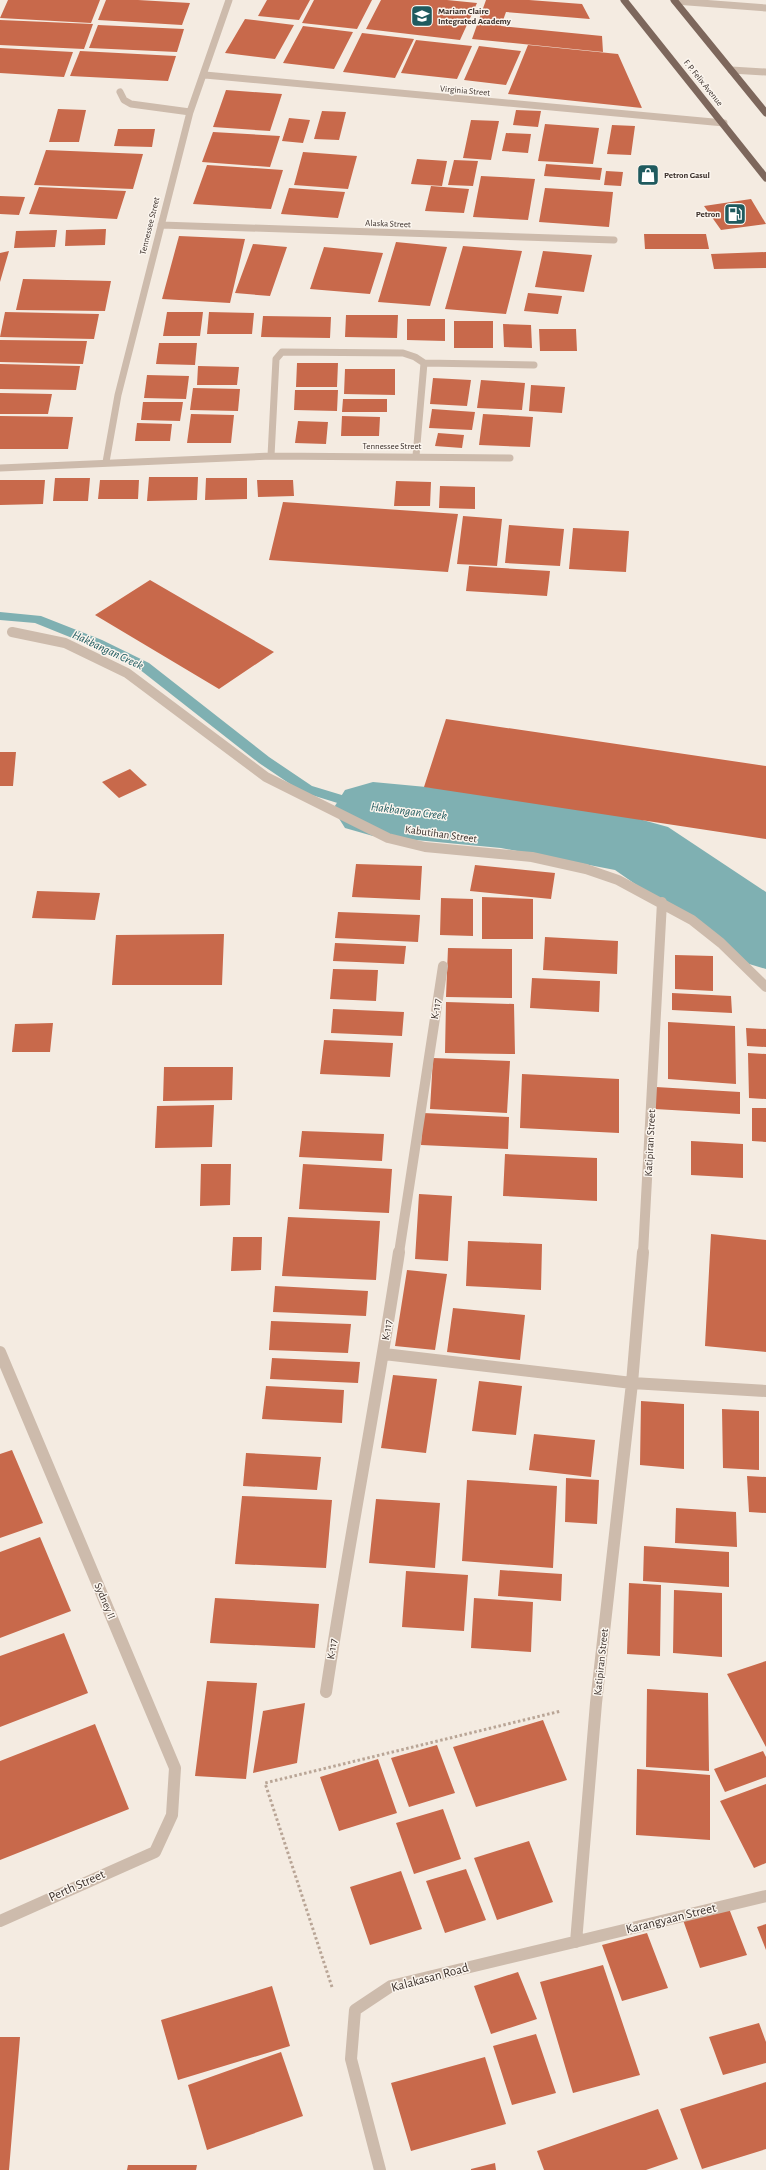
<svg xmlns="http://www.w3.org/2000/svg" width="766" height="2170" font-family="'Alegreya Sans',sans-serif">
  <rect width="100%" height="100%" fill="#f4ebe1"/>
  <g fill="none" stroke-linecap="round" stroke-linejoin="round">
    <path fill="#7fb0b2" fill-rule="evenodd" d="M0,612l41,4 61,24 47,23 120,94 43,29 66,20 2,3 -2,3 -5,2 -71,-22 -43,-29 -120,-94 -47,-23 -57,-23 -35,-3z"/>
    <path fill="#7fb0b2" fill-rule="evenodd" d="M373,782l128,12 138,25 29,8 98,65v77l-30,-9 -19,-19 -102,-71 -114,-22 -128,-12 -28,-8 -12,-19 12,-19z"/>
  </g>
  <path fill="#c8694b" d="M8,0h92l-9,23 -91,-5z
    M106,0h32l52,3 -8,22 -84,-5z
    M267,0h43l-11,20 -41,-4z
    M314,0h58l-15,29 -55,-6z
    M381,0h66l30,3 -17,37 -94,-11z
    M486,0h43l53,4 8,15 -84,-7 -5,14 101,10 1,16 -131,-13z
    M245,19l49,6 -19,34 -50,-6z
    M0,20l93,4 -9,25 -84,-4z
    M98,25l86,4 -7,23 -88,-4z
    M303,26l50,6 -19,37 -51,-6z
    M362,33l52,6 -19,39 -52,-6z
    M416,40l56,6 -15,33 -56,-6z
    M528,45l90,9 24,54 -134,-14z
    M479,46l42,5 -15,34 -42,-5z
    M0,48l73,4 -9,25 -64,-4z
    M80,51l96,5 -8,25 -98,-5z
    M226,90l56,4 -12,37 -57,-4z
    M58,109l28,1 -7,32h-30z
    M516,110l25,1 -3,16 -25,-2z
    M322,111l24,1 -7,28 -25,-1z
    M289,118l21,2 -7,23 -21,-2z
    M471,120l28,1 -8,39 -28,-2z
    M545,124l54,4 -6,36 -55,-3z
    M612,125l23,1 -4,29 -24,-1z
    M118,129h37l-3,18 -38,-1z
    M213,132l67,4 -10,31 -68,-5z
    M506,133l25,1 -3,19 -26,-2z
    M46,150l97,4 -10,35 -99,-4z
    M303,152l54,4 -9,33 -54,-4z
    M417,159l30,2 -5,25 -31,-2z
    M454,160l24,1 -5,25 -25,-1z
    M546,164l56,4 -2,12 -56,-4z
    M207,165l76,5 -12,39 -78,-5z
    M606,171l17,1 -2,14 -17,-1z
    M481,176l54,3 -7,41 -55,-3z
    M431,186l38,3 -5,24 -39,-2z
    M39,187l87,4 -9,28 -88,-5z
    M289,188l56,4 -7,26 -57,-4z
    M545,188l68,4 -4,35 -70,-5z
    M0,196l25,1 -6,18 -19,-1z
    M751,199l15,25 -45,6 -17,-24z
    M106,229l-1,16 -40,1 1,-16z
    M57,230l-2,17 -41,1 2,-17z
    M644,234h62l3,15h-64z
    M179,236l66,3 -15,64 -68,-4z
    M396,242l51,5 -17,59 -52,-4z
    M253,244l34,3 -17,49 -35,-3z
    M463,246l59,5 -16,63 -61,-5z
    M324,247l59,6 -13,41 -60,-5z
    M9,251l-9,31v-29z
    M543,251l49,4 -8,37 -49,-5z
    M766,252v16l-52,1 -3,-15z
    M23,279l88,2 -6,30 -89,-1z
    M528,293l34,3 -4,18 -34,-3z
    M5,312l94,2 -5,25 -94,-2z
    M167,312h36l-3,24h-37z
    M209,312l45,1 -2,21h-45z
    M346,315h52l-1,23 -52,-1z
    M263,316l68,1 -1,21 -69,-1z
    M407,319h38v22l-38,-1z
    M454,321h39v27h-39z
    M503,324l28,1 1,23 -28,-1z
    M539,329h37l1,22h-37z
    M0,340l87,1 -4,23 -83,-2z
    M159,343h38l-2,22 -39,-1z
    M297,363h41l-1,24h-41z
    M0,364l80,2 -4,24 -76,-1z
    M198,366l41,1 -2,18h-40z
    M345,369h50v26l-51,-1z
    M147,375l42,1 -3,23 -42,-1z
    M433,378l38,2 -4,26 -37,-2z
    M481,380l44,3 -3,27 -45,-2z
    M531,385l34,2 -3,26 -33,-2z
    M193,388l47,1 -2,22 -48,-1z
    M295,390h43l-1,21 -43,-1z
    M0,393l52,1 -4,20h-48z
    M343,399h44v13h-45z
    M143,402h40l-3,19 -39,-1z
    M432,409l43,3 -3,18 -43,-2z
    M191,414l43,1 -3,28h-44z
    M483,414l50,3 -3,30 -51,-2z
    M0,416l73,1 -5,32h-68z
    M342,416l38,1 -1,19h-38z
    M298,421l30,1 -2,22 -31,-1z
    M137,423l35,1 -2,17h-35z
    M438,433l26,2 -2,13 -27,-2z
    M149,477h49l-1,23 -50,1z
    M55,478h35l-2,23h-35z
    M206,478h41v21l-42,1z
    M0,480h45l-2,24 -43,1z
    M100,480h39l-1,19h-40z
    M257,480h36l1,16 -36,1z
    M396,481l35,1 -1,24h-36z
    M440,486l35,1v22l-36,-1z
    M283,502l175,12 -10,58 -179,-12z
    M463,516l39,3 -5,47 -40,-2z
    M509,525l55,4 -4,37 -55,-3z
    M573,528l56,3 -3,41 -57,-3z
    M469,566l81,5 -3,25 -81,-5z
    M150,580l124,72 -55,37 -124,-74z
    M446,719l320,47v73l-342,-52z
    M0,752h16l-3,34h-13z
    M130,769l17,16 -28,13 -17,-16z
    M356,864l66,2 -2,34 -68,-3z
    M475,865l80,8 -4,26 -81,-8z
    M37,891l63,2 -5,27 -63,-2z
    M482,897l51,2v40h-51z
    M441,898l32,1v37l-33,-1z
    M338,912l82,3 -2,27 -83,-4z
    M224,934l-2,51h-110l4,-50z
    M545,937l73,4 -1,33 -74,-4z
    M335,943l71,3 -2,18 -71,-3z
    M448,948l64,1v49l-66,-1z
    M675,955l38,1v35l-38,-2z
    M333,969l45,1 -2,31 -46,-2z
    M532,978l68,3 -1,31 -69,-4z
    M672,993l59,3 1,17 -60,-3z
    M446,1002l68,2 1,50 -70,-1z
    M333,1009l71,3 -2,24 -71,-3z
    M668,1022l67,4 1,58 -68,-5z
    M53,1023l-3,29h-38l3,-28z
    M746,1028l20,1v18l-19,-1z
    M324,1040l69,3 -3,34 -70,-3z
    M748,1053l18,1v45l-17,-1z
    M433,1058l77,3 -3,52 -77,-4z
    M164,1067h69l-1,33 -69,1z
    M522,1074l97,5v54l-99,-5z
    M656,1087l84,5v22l-85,-5z
    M214,1105l-2,42 -57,1 2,-42z
    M752,1108h14v34l-14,-1z
    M423,1113l86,4 -1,32 -87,-4z
    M302,1131l82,3 -2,27 -83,-4z
    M691,1141l52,3v34l-52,-3z
    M505,1154l92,4v43l-94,-5z
    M201,1164h30l-1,41 -30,1z
    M303,1164l89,5 -3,44 -90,-4z
    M419,1194l33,2 -4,65 -33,-2z
    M288,1217l92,4 -4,59 -94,-4z
    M711,1234l55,6v112l-61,-6z
    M233,1237h29l-1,33 -30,1z
    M468,1241l74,3 -1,46 -75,-4z
    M407,1270l40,4 -12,76 -40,-4z
    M275,1286l93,5 -2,25 -93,-4z
    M453,1308l72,7 -5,45 -73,-8z
    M271,1321l80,3 -3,29 -79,-3z
    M272,1358l88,4 -2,21 -88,-4z
    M393,1375l44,4 -11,74 -45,-5z
    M479,1381l43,5 -6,49 -44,-4z
    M266,1386l78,4 -2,33 -80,-4z
    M641,1401l43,3v65l-44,-4z
    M722,1409l37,2v59l-36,-2z
    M534,1434l61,6 -4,37 -62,-7z
    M12,1450l31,73 -43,15v-84z
    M246,1453l75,4 -4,33 -74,-4z
    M747,1476l19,1v36l-17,-1z
    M566,1478l33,2 -2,44 -32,-2z
    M467,1480l90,6 -4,82 -91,-7z
    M242,1496l90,4 -6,68 -91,-4z
    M376,1499l64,4 -5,65 -66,-5z
    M676,1508l60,4 1,35 -62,-4z
    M40,1537l31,74 -71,27v-86z
    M644,1546l85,6v35l-86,-6z
    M500,1570l62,4 -1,27 -63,-5z
    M406,1571l62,4 -4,56 -62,-4z
    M629,1583l32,2 -1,71 -33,-2z
    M674,1590l48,3v64l-49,-4z
    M215,1598l104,6 -4,44 -105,-5z
    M474,1598l59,4 -2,50 -60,-4z
    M64,1633l24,60 -88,34v-71z
    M766,1661v86l-39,-73z
    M207,1681l50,2 -11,96 -51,-3z
    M647,1689l61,4 1,78 -63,-4z
    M305,1703l-8,60 -44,10 10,-62z
    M543,1720l24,60 -91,27 -23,-60z
    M95,1724l34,85 -129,51v-99z
    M437,1745l18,48 -46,14 -18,-49z
    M763,1751l3,6v20l-41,15 -11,-23z
    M378,1759l19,54 -58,18 -19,-54z
    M637,1769l73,6v65l-74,-5z
    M766,1784v79l-12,5 -34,-67z
    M443,1809l18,50 -47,15 -18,-51z
    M529,1841l24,61 -56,18 -23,-62z
    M466,1869l20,51 -41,13 -19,-52z
    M401,1871l21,58 -52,16 -20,-58z
    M728,1906l19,49 -47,13 -17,-48z
    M766,1924v26l-9,-23z
    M647,1933l21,55 -46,13 -20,-56z
    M603,1965l37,110 -67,18 -33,-111z
    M518,1972l19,47 -46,15 -17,-48z
    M272,1986l18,60 -112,34 -17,-60z
    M759,2023l7,19v21l-43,12 -14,-38z
    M536,2034l20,59 -44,12 -19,-59z
    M0,2037h20l-11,133h-9z
    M281,2052l22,64 -96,34 -19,-65z
    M485,2057l21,67 -95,27 -20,-68z
    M766,2082v67l-64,20 -22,-60z
    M658,2109l20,50 -32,11h-102l-7,-19z
    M495,2163l1,7h-25v-1z
    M128,2165h69l-1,5h-69z"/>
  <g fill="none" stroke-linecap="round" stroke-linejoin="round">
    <path stroke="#b9a596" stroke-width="3" stroke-dasharray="2.5 2.5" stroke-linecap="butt" d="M332,1987l-67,-204 296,-72"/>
    <path stroke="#cdbbac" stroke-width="7" d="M675,1l91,7
      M731,70l35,2
      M205,75l519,48
      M120,92l4,8 7,4 59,8
      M161,225l453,15
      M271,456l5,-97 6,-7 121,1 12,4 9,6 110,2
      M416,456l8,-93
      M106,462l12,-67 72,-283 39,-112
      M0,468l271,-12 239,2"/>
    <path stroke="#cdbbac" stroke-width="10" d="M12,632l53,11 62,30 139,104 122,61 37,9 107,10 54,12 32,11 74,40 29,23 45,44
      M399,1253l44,-287
      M643,1253l19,-351"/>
    <path stroke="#cdbbac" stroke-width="12" d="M0,1352l175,416 -3,47 -17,37 -155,69
      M384,1354l248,29 134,8
      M326,1692c22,-147 51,-293 73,-440
      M576,1942l20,-239 36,-320 11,-131
      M380,2170l-29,-111 4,-49 36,-24 375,-90"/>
    <path stroke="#7d675c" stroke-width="7" d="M624,0l142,178
      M674,0l92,113"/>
  </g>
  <defs>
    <g id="school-square" transform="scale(1.15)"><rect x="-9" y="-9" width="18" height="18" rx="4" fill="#1f5a5e" stroke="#fbf5ee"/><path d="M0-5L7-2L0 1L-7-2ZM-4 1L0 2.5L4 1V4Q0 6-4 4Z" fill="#fff"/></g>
    <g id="shop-square" transform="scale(1.15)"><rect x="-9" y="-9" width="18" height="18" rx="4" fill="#1f5a5e" stroke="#fbf5ee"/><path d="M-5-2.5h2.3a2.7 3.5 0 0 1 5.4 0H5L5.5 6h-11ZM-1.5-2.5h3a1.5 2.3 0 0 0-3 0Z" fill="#fff"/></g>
    <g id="fuel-square" transform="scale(1.15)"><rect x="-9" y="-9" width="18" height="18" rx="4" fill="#1f5a5e" stroke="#fbf5ee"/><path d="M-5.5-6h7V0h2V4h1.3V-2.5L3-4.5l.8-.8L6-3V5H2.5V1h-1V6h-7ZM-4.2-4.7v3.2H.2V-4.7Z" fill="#fff"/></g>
  </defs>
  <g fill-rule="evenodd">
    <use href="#school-square" x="422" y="16"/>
    <use href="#shop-square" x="648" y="175"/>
    <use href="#fuel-square" x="735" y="214"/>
  </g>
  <g text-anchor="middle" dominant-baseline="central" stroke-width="3" stroke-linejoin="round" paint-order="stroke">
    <g font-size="9" font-weight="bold" fill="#3b302b" stroke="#fbf5ee" text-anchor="start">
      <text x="438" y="11">Mariam Claire<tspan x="438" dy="10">Integrated Academy</tspan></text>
      <text x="664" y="175">Petron Gasul</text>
      <text x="720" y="214" text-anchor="end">Petron</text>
    </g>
    <g font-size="9" fill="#3b302b" stroke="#fbf5ee">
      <text transform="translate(703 83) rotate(51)">F. P. Felix Avenue</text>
      <text transform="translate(465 91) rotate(5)">Virginia Street</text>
      <text transform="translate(388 224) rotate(2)">Alaska Street</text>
      <text transform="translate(150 226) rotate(-76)">Tennessee Street</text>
      <text x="392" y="446">Tennessee Street</text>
    </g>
    <g font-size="11" fill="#3b302b" stroke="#fbf5ee">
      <text transform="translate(441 834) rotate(8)">Kabutihan Street</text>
      <text transform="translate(436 1009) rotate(-81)">K-117</text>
      <text transform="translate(650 1143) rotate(-87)">Katipiran Street</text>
      <text transform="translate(387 1330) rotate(-81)">K-117</text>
      <text transform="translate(105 1601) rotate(67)">Sydney II</text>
      <text transform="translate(332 1649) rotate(-82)">K-117</text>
      <text transform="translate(601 1662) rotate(-84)">Katipiran Street</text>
    </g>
    <g font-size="12" font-style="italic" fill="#1f5a5e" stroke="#fbf5ee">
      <text transform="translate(108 650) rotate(25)">Hakbangan Creek</text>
      <text transform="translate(409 811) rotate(7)">Hakbangan Creek</text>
    </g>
    <g font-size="13" fill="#3b302b" stroke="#fbf5ee">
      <text transform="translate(77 1886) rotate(-24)">Perth Street</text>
      <text transform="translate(671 1919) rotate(-14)">Karangyaan Street</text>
      <text transform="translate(430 1978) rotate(-15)">Kalakasan Road</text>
    </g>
  </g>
</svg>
